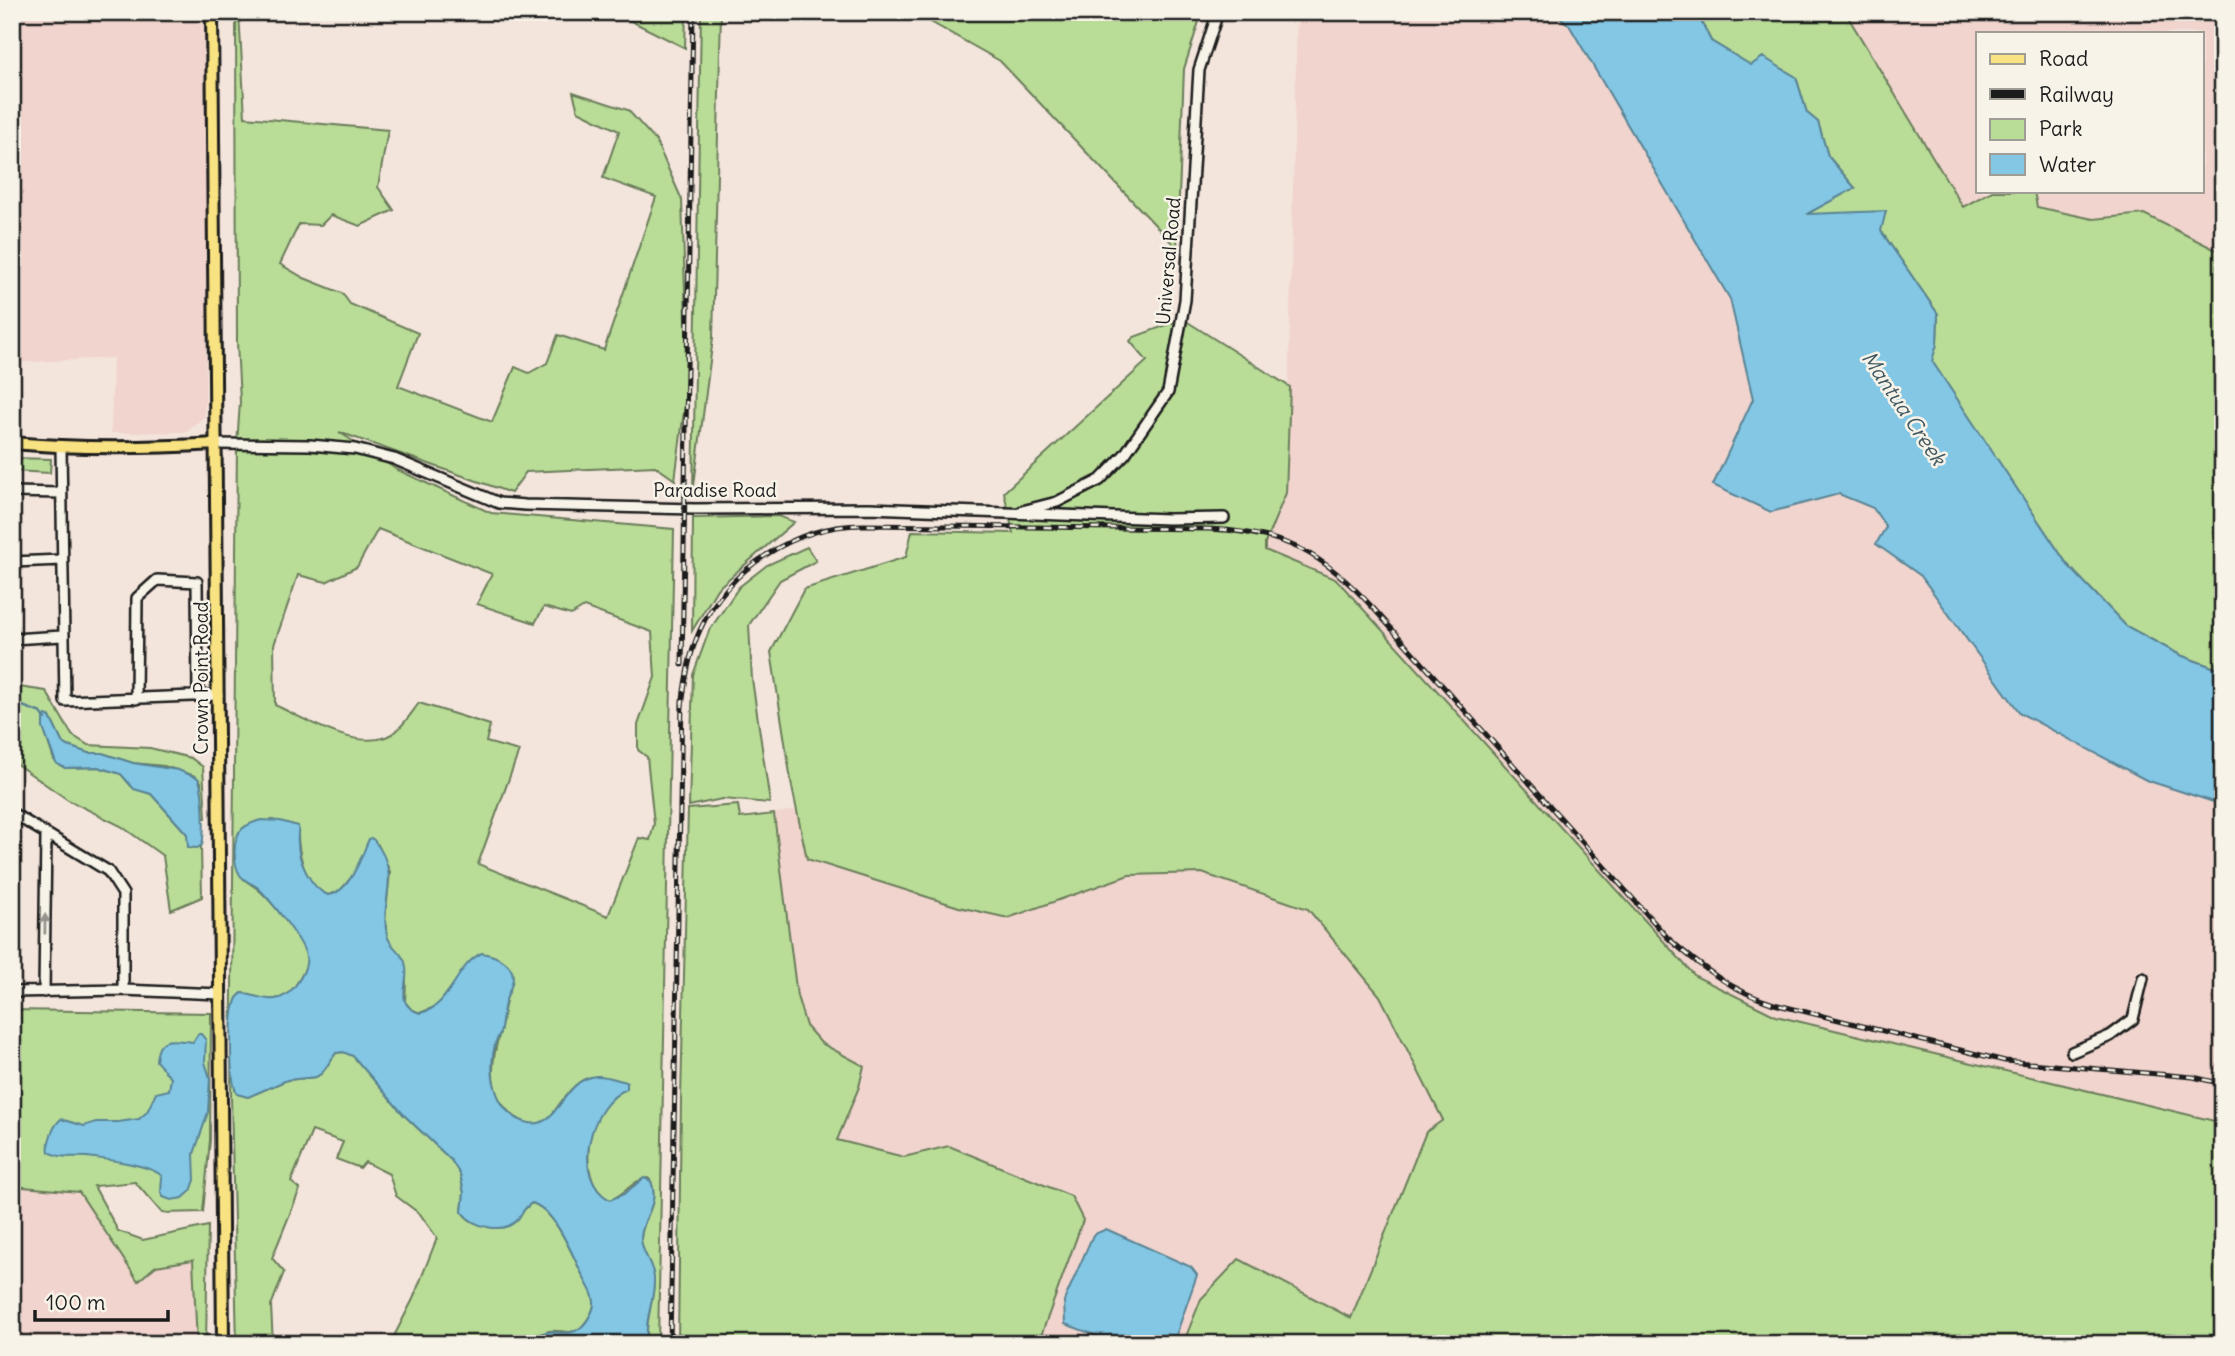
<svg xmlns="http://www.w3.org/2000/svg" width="2235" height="1356" font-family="Delius,sans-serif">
  <rect width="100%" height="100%" fill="#f4e5dc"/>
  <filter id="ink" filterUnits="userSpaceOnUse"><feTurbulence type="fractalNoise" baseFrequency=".0143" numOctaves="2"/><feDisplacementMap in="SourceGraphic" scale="14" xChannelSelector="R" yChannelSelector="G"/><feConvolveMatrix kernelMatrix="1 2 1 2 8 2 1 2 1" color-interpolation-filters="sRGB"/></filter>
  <g filter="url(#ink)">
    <path fill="#f0d4cd" d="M12,12h193l3,174 -3,230 -18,16 -76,1 2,-75 -101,5z
      M1297,12h257l15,13 161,274 23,100 18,113 68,-18 34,14 13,19 -9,17 44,32 99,137 126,67 77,25v318l-447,-107 -81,-40 -357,-396 -73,-30v-7l21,-50z
      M1845,12h378v238l-9,-1 -70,-35 -51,5 -57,-12 -2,-16h168v-158h-224v158h14l-29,17z
      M738,803l2,15 56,-8 12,49 200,59 121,-43 73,-2 106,36 72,87 63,124 -17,12 -75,186 -112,-59 -38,40 -18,45h-145l45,-124 -106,-62 -28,-12 -45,11 -111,-29 -105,-319z
      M12,1186l67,6 59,89 18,-15 37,-6 4,84h-185z"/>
    <path fill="#b9dd97" stroke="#6a7c5a" stroke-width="2" fill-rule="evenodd" d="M236,12h3l6,105 143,13 -10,57 16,23 -34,16 -29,-11 -10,10 -22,-1 -19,40 24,14 38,15 8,11 68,29 -20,53 94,36 23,-55 14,6 18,-10 11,-28 46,15 52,-153 -53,-19 16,-47 -41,-20 -5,-19 55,18 28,31 26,59 6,181 -13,99 -20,-14 -129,6 -15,21 -172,-61 57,37 95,44 183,16 -16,815h-10l-1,-3c-2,-21 7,-40 7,-60 0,-15 -13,-27 -13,-42 1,-22 19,-34 10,-58l-3,-3c-15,1 -24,18 -38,22 -28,-14 -25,-61 -12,-85 6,-10 13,-17 22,-23v-11c-33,-11 -43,-1 -62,25 -4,6 -7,12 -14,16 -11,5 -21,0 -30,-6 -28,-21 -23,-55 -14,-84 3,-12 4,-24 7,-36l-34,-37 -36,47 -17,7 -9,-4 -6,-7 1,-20 -4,-24 -11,-12 -4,-10 -2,-15 5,-49 -12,-27 -38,46 -12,4c-25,-9 -31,-46 -30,-69l-26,-6 -33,12c-5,14 -6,32 4,46 4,5 12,8 17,13 12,11 49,55 47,70 -1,9 -7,18 -12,25 -16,21 -31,12 -53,7l-5,5 -5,19 3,72 2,5 11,3 39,-17 29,-3 6,-4 14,-20 8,-1 9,4 51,59 47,45 9,14 4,19 -2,19c14,20 38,14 57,2 5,-3 8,-8 13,-11 23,7 40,51 50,71 4,9 13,19 12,30 0,8 -8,18 -13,24 -10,8 -21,1 -32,3 -4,1 -10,7 -13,10v3h-146l23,-45 24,-61 -17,-24 -24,-18 -7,-22 -24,-12 -5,6 -24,-9 7,-17 -31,-11 -21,51 9,7 -28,69 12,14 -13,34 2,38h-36l-6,-246 6,-653 3,-43 -3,-60zM378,529l114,45 -15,30 58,19 9,-16 27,8 13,-8 68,25 3,45 -17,48v25l9,7 7,67 -4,16 -11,-2 -31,78 -130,-52 41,-113 -33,-9 4,-17 -71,-22c-7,9 -13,19 -21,26 -30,30 -92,-10 -123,-24l-1,-60 24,-70 28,7 31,-15z
      M613,12h73l-1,36z
      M701,12h20l-8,326 -20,155z
      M913,12h289l-18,57 -7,179 -177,-187z
      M1701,12h144l118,195 29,-16h42l3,16 56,12 51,-5 70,35 9,1v421l-43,-16 -54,-29 -59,-62 -136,-203 6,-17 1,-30 -57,-83 -76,-17 50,-26 -27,-32 -10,-34 -11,-9 -11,-36 -45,-11 -40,-25 -12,-24z
      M1183,319l107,68 -4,106 -21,50v7l72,30 358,396 81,40 447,107v221h-1040l18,-45 38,-40 112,59 75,-186 17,-12 -63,-124 -72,-87 -106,-36 -73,2 -121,43 -49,-11 -152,-48 -15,-72 -21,-135 33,-63 102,-32 6,-26 101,2 -9,-41 143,-131 -17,-20 4,-4z
      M12,458l39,1 -1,14 -38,-2z
      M778,516l16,6 -77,67 -25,42 1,-113z
      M807,547l9,14 -36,19 -31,45 3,54 18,124 -48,-4 -33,7 4,-131 16,-44 30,-44 28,-22z
      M12,686l34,5 26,44 16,10 62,3 41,10 12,9 3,51h-4l-1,-36 -6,-6 -31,-10 -31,-3 -31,-10h-14l-20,-7 -6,-4 -12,-25 -5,16 9,27 11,8 33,-1 23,7 10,12 20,8 10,11 26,29 4,14 10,-2 1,51 -31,13 -8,-54 -42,-30 -53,-26 -56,-39z
      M738,805l2,13 34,-4 23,182 9,30 15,17 43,23 -5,21 -22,53 67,17 45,-11 122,50 12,24 -45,124h-360l3,-246 7,-289z
      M12,1010l199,3 -1,127 -7,72 -41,1 -27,-31 -41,4 24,45 25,9 65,-14 -2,118h-9l-4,-84 -37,6 -18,15 -59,-89 -67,-6z"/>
    <path fill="#83c7e4" stroke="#5a8394" stroke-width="2" d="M1554,12h147l-2,5 12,24 40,24 12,-8 33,20 11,36 11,9 10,34 27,32 -48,26 79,-3 -5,20 57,83 -1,30 -5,17 135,203 59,62 54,29 43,16v134l-77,-25 -126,-67 -99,-137 -45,-32 10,-17 -13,-19 -34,-14 -68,18 -58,-27 40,-86 -23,-100 -161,-274z
      M46,715l4,2 12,25 6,4 20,7h14l31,10 45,7 20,8c6,11 7,54 4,67l-5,3 -9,-1 -1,-13 -26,-29 -10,-11 -17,-5 -13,-15 -23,-7 -33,1 -9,-5 -13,-35v-8z
      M261,820l19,1 18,5c1,6 -1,11 0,17 0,17 13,46 30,52 22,-2 33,-38 41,-56l2,-1 3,2c29,37 5,58 13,95 3,12 14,16 18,27 7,20 -14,42 15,51 31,-6 35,-48 62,-60 12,2 31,9 31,24 0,9 -6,18 -8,26 -2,9 -3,17 -4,26 -1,6 -4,10 -6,15 -7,28 -1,68 30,78 34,11 35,-42 71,-46 10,-1 21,4 31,6v7c-37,14 -57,90 -17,111l14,-6 20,-16 7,3c9,25 -9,34 -10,57 0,15 13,26 13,41 1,22 -11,42 -6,65h-112l2,-9c13,-8 30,3 42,-7 6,-4 13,-16 14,-23 1,-11 -8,-21 -12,-31 -10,-20 -27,-64 -50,-71 -8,4 -9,10 -15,17 -14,15 -44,7 -55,-8l2,-19 -4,-19 -9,-14 -47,-45 -51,-59 -10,-4 -7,1 -14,20 -6,4 -29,3 -39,17 -11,-3c-8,-16 -8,-79 0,-96l5,-5c22,5 37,14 53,-7 6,-8 13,-20 11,-29 -1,-14 -38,-60 -49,-70 -6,-4 -13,-6 -17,-12 -7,-11 -8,-37 2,-46 5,-5 12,-7 19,-9z
      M198,1034h3l5,6 -1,22 5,16 -2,34 -14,42 1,26 -4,11 -8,7 -12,2 -8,-3 -2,-5 1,-16c-12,-12 -58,-17 -75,-19 -13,-1 -27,2 -38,-5 -2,-11 4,-26 12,-33l23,7 12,-4h22l21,-3 8,-7 9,-19 13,-3 2,-12 -15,-17c2,-28 19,-20 37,-19z
      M1106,1229l85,38 6,8 -24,69h-53l-55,-20 -1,-23 29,-66z"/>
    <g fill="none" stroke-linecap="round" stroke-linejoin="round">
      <path stroke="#5a8394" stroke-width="2.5" d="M12,702l29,11 5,6"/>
      <g stroke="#1c1c1c" stroke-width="14">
        <path id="minor" d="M216,444l94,1 45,4 39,10 105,44 26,2 170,4 174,-1 299,11 56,-1
          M61,448l4,253 153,-6
          M12,492l49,1
          M1022,511l35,-9 43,-22 25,-26 43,-62 17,-92 14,-230 19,-58
          M12,562l50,-2
          M12,639l50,-3
          M136,699l1,-101 20,-18 40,2 1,115
          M12,813l96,58 15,23v96
          M12,992l111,-2 97,4
          M44,992l2,-157
          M2072,1052l38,-16 23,-17 10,-41"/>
      </g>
      <g stroke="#1c1c1c" stroke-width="16">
        <path id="major" d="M212,12l11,1332
          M12,443c68,6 136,5 204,1"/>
      </g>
      <use href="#minor" stroke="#f7f3e8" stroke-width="9"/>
      <use href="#major" stroke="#f8e281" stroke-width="10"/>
      <g stroke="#1c1c1c" stroke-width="5">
        <path id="rail" d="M682,665l11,-653
          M682,707c3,-26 7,-53 18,-77 28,-62 97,-105 163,-105l345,4c77,3 115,24 166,80l294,329c33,29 64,53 106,66l231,57 188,16 30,7
          M670,1344l12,-644"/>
      </g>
      <use href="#rail" stroke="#f7f3e8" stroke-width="2.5" stroke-dasharray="8" stroke-linecap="butt"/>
    </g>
    <defs><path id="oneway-solid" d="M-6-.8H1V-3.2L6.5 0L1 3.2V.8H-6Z" transform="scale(1.75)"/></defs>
    <use fill="#94928c" href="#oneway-solid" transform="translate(45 924) rotate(-89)"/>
  </g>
  <g text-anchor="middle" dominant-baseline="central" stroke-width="5" stroke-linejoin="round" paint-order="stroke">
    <g font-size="19" fill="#1c1c1c" stroke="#f7f3e8">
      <text transform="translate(1168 261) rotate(-85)">Universal Road</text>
      <text x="715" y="490">Paradise Road</text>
      <text transform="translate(201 678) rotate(-90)">Crown Point Road</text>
    </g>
    <g font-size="21" font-style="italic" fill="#405862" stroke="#f7f3e8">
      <text transform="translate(1904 408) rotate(56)">Mantua Creek</text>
    </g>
  </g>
  <rect width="2235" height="1356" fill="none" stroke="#f7f3e8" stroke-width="42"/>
  <rect x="21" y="21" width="2193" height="1314" fill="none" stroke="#1c1c1c" stroke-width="2.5" filter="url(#ink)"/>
  <rect x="1976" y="32" width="228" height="161" fill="#f7f3e8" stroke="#9f9d96" stroke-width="2"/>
  <rect x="1990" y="54" width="35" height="10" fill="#f8e281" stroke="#9f9d96" stroke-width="2"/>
  <text x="2039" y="66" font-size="21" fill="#1c1c1c">Road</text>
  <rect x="1990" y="89" width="35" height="10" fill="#1c1c1c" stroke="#9f9d96" stroke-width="2"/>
  <text x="2039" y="102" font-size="21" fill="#1c1c1c">Railway</text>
  <rect x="1990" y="119" width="35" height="21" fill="#b9dd97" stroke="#9f9d96" stroke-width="2"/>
  <text x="2039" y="136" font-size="21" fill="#1c1c1c">Park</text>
  <rect x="1990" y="154" width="35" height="21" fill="#83c7e4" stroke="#9f9d96" stroke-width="2"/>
  <text x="2039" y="172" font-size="21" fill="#1c1c1c">Water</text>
  <path d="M35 1310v10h133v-10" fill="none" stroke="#1c1c1c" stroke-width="3.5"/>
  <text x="46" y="1310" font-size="21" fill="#1c1c1c" stroke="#f7f3e8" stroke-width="5" paint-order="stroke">100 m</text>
</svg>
